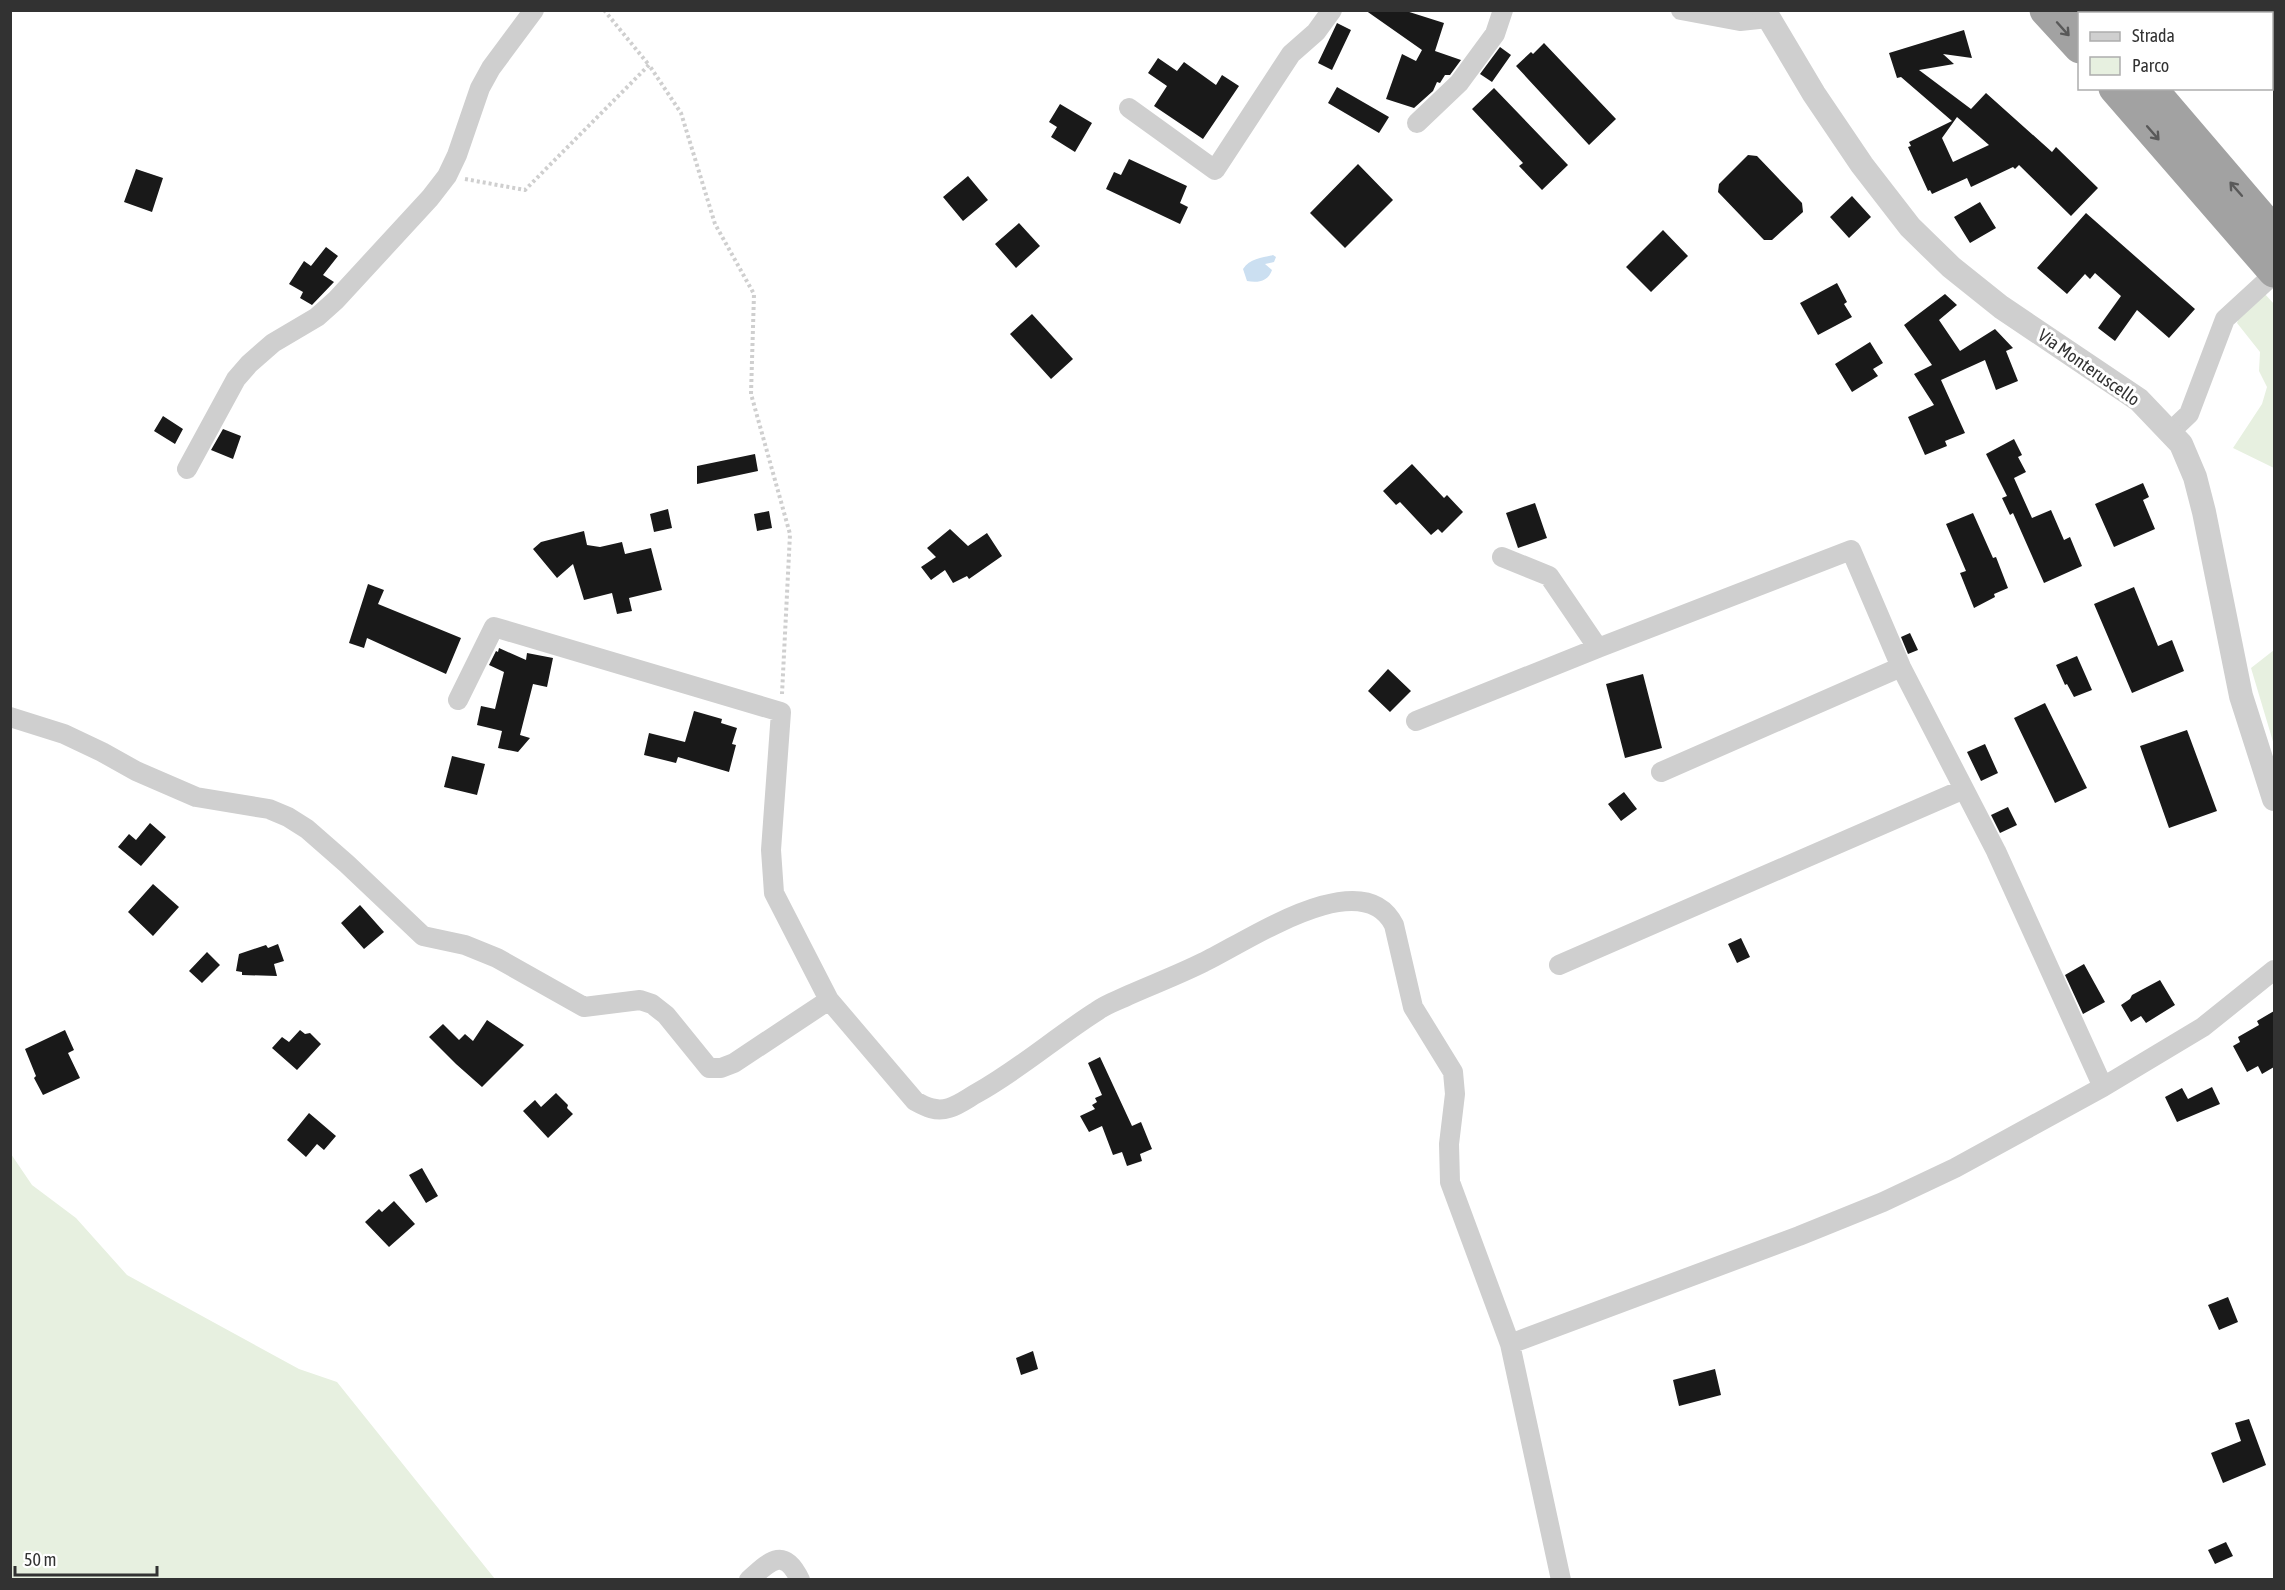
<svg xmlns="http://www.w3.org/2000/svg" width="2285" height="1590" font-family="'Asap Condensed',sans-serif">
  <rect width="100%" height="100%" fill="#fff"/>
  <path fill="#e7f0e0" d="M2264,293l10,11v164l-41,-20 29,-44 5,-17 -8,-16 1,-19 -23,-29 3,-8z
    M2274,650v95l-23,-77z
    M11,1154l21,31 44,33 51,57 172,94 38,13 158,197h-484z"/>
  <path fill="#cbdff1" d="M1273,255l3,2 -2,5 -9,2 7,6c-4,12 -15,13 -25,11l-4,-12c7,-11 19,-11 30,-14z"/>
  <path fill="#191919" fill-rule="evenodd" d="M1365,10h38l41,13 -9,28 26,9 -11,15h-5l-5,8 -3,-1 -4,9 -19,17 -28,-9 16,-45 14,7 6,-11z
    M1337,23l14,7 -19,40 -14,-7z
    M1964,30l8,28 -29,-4 11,10 -35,6 52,39 15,-16 66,59 4,-5 42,41 -27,28 -52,-51 -4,4 -2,-2 -42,20 -4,-9 -35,16 -2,-4 -2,1 -20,-44 3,-1 -2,-4 43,-21 -51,-44 -4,1 -8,-25zM1957,117l32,28 -36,17 -11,-24z
    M1544,43l72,76 -27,26 -73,-79 15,-14 2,2z
    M1500,47l11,8 -19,27 -12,-8z
    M1158,58l19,13 7,-9 32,23 6,-10 17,11 -36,53 -49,-33 13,-20 -19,-13z
    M1337,87l52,30 -10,16 -51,-30z
    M1494,88l74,77 -26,25 -23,-24 4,-3 -51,-54z
    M1060,104l32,19 -17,29 -24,-15 6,-10 -8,-5z
    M1748,155l9,1 45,47 1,9 -31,28h-8l-46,-48 1,-8z
    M1129,159l58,27 -7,17 8,4 -8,17 -74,-35 8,-17 7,3z
    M1358,164l35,36 -48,48 -35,-35z
    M136,169l27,9 -11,34 -28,-10z
    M968,176l20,24 -25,21 -20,-24z
    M1852,196l19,21 -22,21 -19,-21z
    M1980,202l16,26 -26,15 -16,-26z
    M2086,213l109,96 -26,29 -32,-28 -22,31 -17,-13 23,-32 -26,-23 -5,6 -5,-5 -18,20 -30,-26z
    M1019,223l21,23 -24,22 -21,-24z
    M1663,230l25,26 -37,36 -25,-25z
    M326,247l12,9 -15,19 11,7 -22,23 -12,-7 3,-6 -14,-8 15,-23 7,5z
    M1837,283l10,19 -3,2 8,13 -34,18 -18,-32z
    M1945,294l12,11 -18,15 21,31 35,-22 18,19 -7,3 12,30 -22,9 -11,-30 -44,20 24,53 -20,8 2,5 -22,9 -17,-38 26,-12 -20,-31 18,-9 -28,-40z
    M1032,314l41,45 -22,20 -41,-45z
    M1870,342l13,21 -10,6 5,7 -26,16 -17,-28z
    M163,416l20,13 -8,15 -21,-13z
    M223,429l18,7 -8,23 -22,-9z
    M2014,439l8,16 -4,2 8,15 -12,6 18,40 19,-8 13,30 6,-3 12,29 -38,17 -31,-70 -3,2 -8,-17 5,-2 -21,-42z
    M755,454l3,17 -61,13v-18z
    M1412,464l32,34 3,-3 16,17 -21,21 -4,-4 -7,6 -31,-33 -4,3 -13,-14z
    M2143,483l6,14 -6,3 12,29 -41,18 -19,-43z
    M1535,503l12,35 -29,10 -12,-35z
    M668,509l4,19 -18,4 -4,-18z
    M769,511l3,17 -15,3 -3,-17z
    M1973,513l20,45 3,-1 12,31 -14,6 1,3 -21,11 -14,-35 6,-2 -20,-47z
    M950,529l18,17 19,-13 15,23 -33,23 -2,-3 -14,7 -8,-13 -14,10 -10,-13 15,-10 -9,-9z
    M584,531l3,14 13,2 22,-5 3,12 26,-6 11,42 -33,8 3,13 -15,3 -5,-21 -28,7 -11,-36 -16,14 -24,-29 8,-7z
    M368,584l16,6 -6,14 83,34 -15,36 -79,-36 -3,10 -15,-5z
    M2134,587l24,59 14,-6 12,31 -52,22 -38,-89z
    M1910,633l8,17 -10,4 -7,-17z
    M499,648l27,12 1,-7 26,5 -6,29 -14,-3 -13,51 10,3 -12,14 -20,-4 4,-17 -25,-6 4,-19 14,3 9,-37 -15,-7 7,-14 2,1z
    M2077,656l15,34 -18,7 -7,-13 -2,1 -9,-20z
    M1388,669l23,22 -21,21 -22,-21z
    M1643,674l19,74 -37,10 -19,-74z
    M2045,703l42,85 -32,15 -41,-85z
    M694,711l28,8 -1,4 16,5 -5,16 4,1 -7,27 -51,-15 -2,6 -32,-8 5,-22 36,9z
    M2187,730l30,81 -48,17 -29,-82z
    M1985,744l13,29 -17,8 -14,-29z
    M452,756l33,8 -8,31 -33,-8z
    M1624,792l13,17 -16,12 -13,-17z
    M2008,807l9,18 -17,8 -9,-18z
    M150,823l16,14 -25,29 -23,-19 11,-13 7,6z
    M153,884l26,23 -26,29 -25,-24z
    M360,905l24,27 -20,17 -23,-26z
    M1741,938l9,19 -13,6 -9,-19z
    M278,944l6,17 -10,3 3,12 -35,-1v-3l-6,-1 3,-17 27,-9 2,3z
    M207,952l13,13 -18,18 -13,-12z
    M2084,964l21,38 -22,12 -18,-39z
    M2160,980l15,25 -29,18 -5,-7 -10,6 -10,-17 9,-6 2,-4z
    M2274,1011v56l-12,7 -4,-8 -11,6 -14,-26 7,-4 -2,-5 21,-12 -2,-4z
    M487,1020l37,25 -42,42 -26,-23 -27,-27 14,-13 16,16 6,-6 8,7z
    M65,1030l9,20 -6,3 12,25 -37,17 -9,-17 2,-2 -11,-27z
    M300,1030l5,4 5,-1 11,11 -24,26 -25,-22 10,-11 7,5z
    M1100,1057l32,69 9,-4 11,27 -12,5 2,7 -15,5 -5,-14 -9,3 -11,-29 -13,6 -9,-16 15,-7 -3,-4 5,-3 -2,-4 7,-3 -14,-32z
    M2212,1087l8,17 -43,18 -12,-25 17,-9 6,11z
    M556,1093l12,12 -1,3 6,6 -25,24 -25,-27 12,-11 6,7z
    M309,1113l27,23 -12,14 -7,-6 -11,13 -19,-17z
    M422,1168l16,28 -12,7 -17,-28z
    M394,1201l21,23 -26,23 -24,-25 14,-13 3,3z
    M2228,1297l10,25 -19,8 -11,-25z
    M1033,1351l5,18 -17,6 -5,-17z
    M1715,1369l6,26 -42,11 -6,-26z
    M2249,1419l17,46 -43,18 -12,-30 30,-12 -6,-18z
    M2226,1542l7,14 -18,8 -7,-14z"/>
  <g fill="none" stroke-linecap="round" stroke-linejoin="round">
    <path stroke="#cfcfcf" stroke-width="4" stroke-dasharray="3 3" stroke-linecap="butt" d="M604,10l45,55
      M465,179l60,11 124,-125 32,48 34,111 39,70 -3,100 39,140 -8,160"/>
    <path stroke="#cfcfcf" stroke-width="20" d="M1681,10l59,11 28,-3
      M1129,108l86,62 76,-116 25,-22 16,-22
      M1417,123l42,-40 36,-49 8,-24
      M2170,432l19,-18 36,-95 49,-45
      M187,469l49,-90 13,-15 24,-21 44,-26 19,-17 94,-102 17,-22 10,-21 23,-67 11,-20 43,-58
      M1502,557l47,19 49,72 253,-98 50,117 95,184 107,236
      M458,700l36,-73 287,85 -10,138 3,43 55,107 86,101c11,6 21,11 34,7 10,-3 19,-10 28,-15 43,-24 79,-56 120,-82 9,-7 22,-11 32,-16 25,-11 51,-21 75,-33 41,-19 158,-101 190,-37l19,82 40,65 2,22 -6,50 1,38 60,162 51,236
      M10,717l54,17 38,18 34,19 60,26 73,12 19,8 19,12 40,35 76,72 42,9 32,13 87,49 56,-7 12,4 14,11 43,53h12l13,-5 95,-63
      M1416,721l182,-73
      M1661,772l240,-105
      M1559,965l405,-176
      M1510,1344l289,-108 84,-34 72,-34 148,-81 100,-60 71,-57
      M749,1580c21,-19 35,-34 51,0"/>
    <path stroke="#cfcfcf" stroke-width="24" d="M1764,10l50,84 48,71 48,62 41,40 50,40 138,93 42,44 14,33 9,35 37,184 33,103"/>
    <path stroke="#a2a2a2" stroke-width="33" d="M2046,10l34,37
      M2082,10l3,4
      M2115,88l159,183
      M2150,88l124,145"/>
  </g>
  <defs><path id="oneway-shaft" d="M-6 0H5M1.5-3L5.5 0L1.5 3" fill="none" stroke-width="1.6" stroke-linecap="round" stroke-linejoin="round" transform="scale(1.5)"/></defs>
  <g stroke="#595959">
    <use href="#oneway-shaft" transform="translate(2063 29) rotate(48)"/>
    <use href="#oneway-shaft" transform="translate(2153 133) rotate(49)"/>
    <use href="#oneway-shaft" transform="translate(2236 189) rotate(-131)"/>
  </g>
  <g text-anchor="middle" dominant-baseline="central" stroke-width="6" stroke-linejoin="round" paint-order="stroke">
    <g font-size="18" fill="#323232" stroke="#fff">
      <text transform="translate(2089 367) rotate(35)">Via Monteruscello</text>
    </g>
  </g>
  <rect width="2285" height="1590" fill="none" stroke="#323232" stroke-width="24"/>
  <rect x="2078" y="12" width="195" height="78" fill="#ffffff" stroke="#adadad" stroke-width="1.5"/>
  <rect x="2090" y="32" width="30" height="9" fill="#cfcfcf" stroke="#adadad" stroke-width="1.5"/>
  <text x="2132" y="42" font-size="18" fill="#323232">Strada</text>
  <rect x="2090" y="57" width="30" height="18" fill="#e7f0e0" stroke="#adadad" stroke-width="1.5"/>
  <text x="2132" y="72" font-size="18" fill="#323232">Parco</text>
  <path d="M15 1566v9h142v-9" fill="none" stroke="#323232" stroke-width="3"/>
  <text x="24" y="1566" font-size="18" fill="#323232" stroke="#ffffff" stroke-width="4.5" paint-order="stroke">50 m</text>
</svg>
